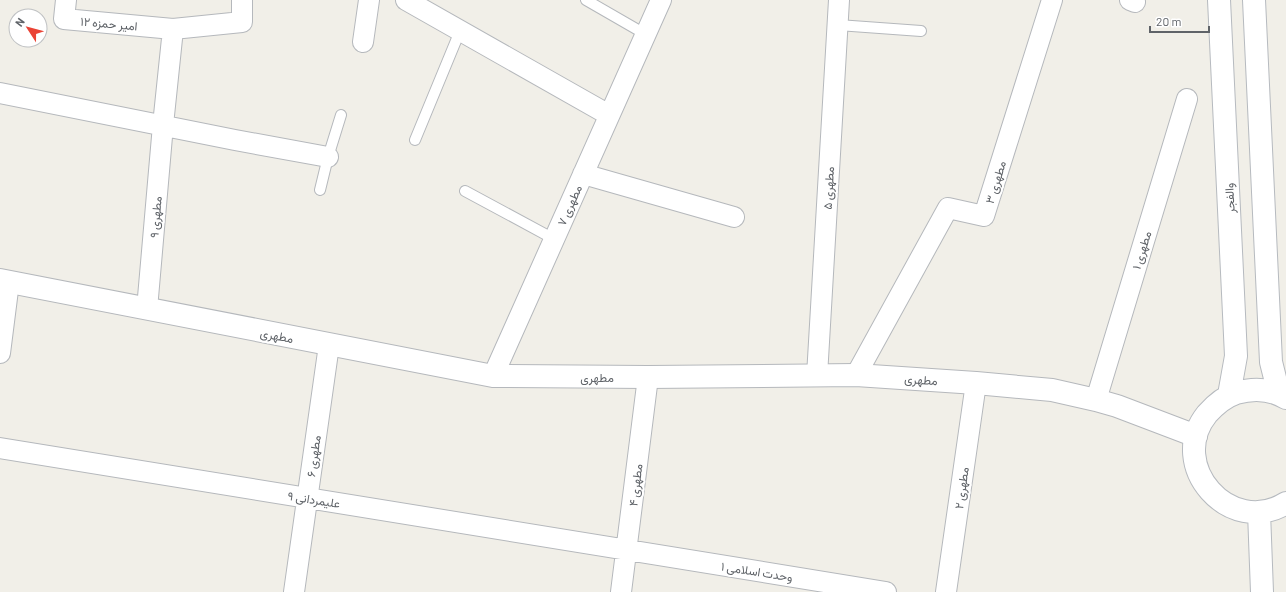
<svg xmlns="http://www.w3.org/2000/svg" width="1286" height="592" font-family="Barlow,Vazirmatn,sans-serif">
  <rect width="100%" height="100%" fill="#f1efe8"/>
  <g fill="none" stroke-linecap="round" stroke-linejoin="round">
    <g stroke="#b5b8bc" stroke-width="12">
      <path id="service" d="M586,0l59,34
        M838,25l83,6
        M415,140l45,-109
        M320,190l8,-33 13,-42
        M465,191l89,48"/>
    </g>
    <g stroke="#b5b8bc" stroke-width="22">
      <path id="minor" d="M66,0l-2,19 109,10 69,-7v-22
        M406,0l203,115
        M1130,0l5,2
        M363,42l6,-42
        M0,93l235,47 93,17
        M583,174l151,43
        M147,309l16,-184 10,-96
        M0,353l9,-71
        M856,375l92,-167 36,8 68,-216
        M493,376l168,-376
        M817,376l22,-376
        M1096,400l91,-301
        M0,448l886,144
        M294,592l35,-247
        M621,592l27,-215
        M946,592l30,-209"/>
    </g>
    <g stroke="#b5b8bc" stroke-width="24">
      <path id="tertiary" d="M0,280l493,96 155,1 208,-2 120,8 76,7 44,10 21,6 79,30"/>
    </g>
    <g stroke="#b6babf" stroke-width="24">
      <path id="secondary" d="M1219,0l17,356 -7,39
        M1254,0l17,362 8,32
        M1286,398c-15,-9 -33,-10 -50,-5 -12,4 -21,12 -29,21 -41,51 23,124 79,89
        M1259,512l3,80"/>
    </g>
    <use href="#service" stroke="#fff" stroke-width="10"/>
    <use href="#minor" stroke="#fff" stroke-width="20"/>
    <use href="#tertiary" stroke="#fff" stroke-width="22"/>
    <use href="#secondary" stroke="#fff" stroke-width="22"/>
  </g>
  <g text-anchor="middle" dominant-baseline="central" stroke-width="4" stroke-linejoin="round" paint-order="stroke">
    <g font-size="12" fill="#5f6368" stroke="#fff">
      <text transform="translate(109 23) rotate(5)">امیر حمزه ۱۲</text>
      <text transform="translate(995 182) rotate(-73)">مطهری ۳</text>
      <text transform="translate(828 188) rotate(-87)">مطهری ۵</text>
      <text transform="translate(1229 198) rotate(-93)">والفجر</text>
      <text transform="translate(569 205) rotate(-66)">مطهری ۷</text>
      <text transform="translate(155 217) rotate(-85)">مطهری ۹</text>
      <text transform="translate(1141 250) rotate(-73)">مطهری ۱</text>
      <text transform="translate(277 335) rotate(11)">مطهری</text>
      <text x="597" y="377">مطهری</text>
      <text transform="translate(921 379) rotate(4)">مطهری</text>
      <text transform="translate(313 456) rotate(-82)">مطهری ۶</text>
      <text transform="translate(635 485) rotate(-83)">مطهری ۴</text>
      <text transform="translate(961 488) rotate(-82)">مطهری ۲</text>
      <text transform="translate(314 499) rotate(9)">علیمردانی ۹</text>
      <text transform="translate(757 571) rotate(9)">وحدت اسلامی ۱</text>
    </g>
  </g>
  <g transform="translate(28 28) rotate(306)"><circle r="19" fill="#ffffff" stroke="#bfc1c3"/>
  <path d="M0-3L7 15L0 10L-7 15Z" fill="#ea4335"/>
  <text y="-6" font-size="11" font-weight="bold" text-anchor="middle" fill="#5f6368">N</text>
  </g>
  <path d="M1150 26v6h59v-6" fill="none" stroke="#5f6368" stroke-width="2"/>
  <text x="1156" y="26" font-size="12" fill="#5f6368" stroke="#ffffff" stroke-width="3" paint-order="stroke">20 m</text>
</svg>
